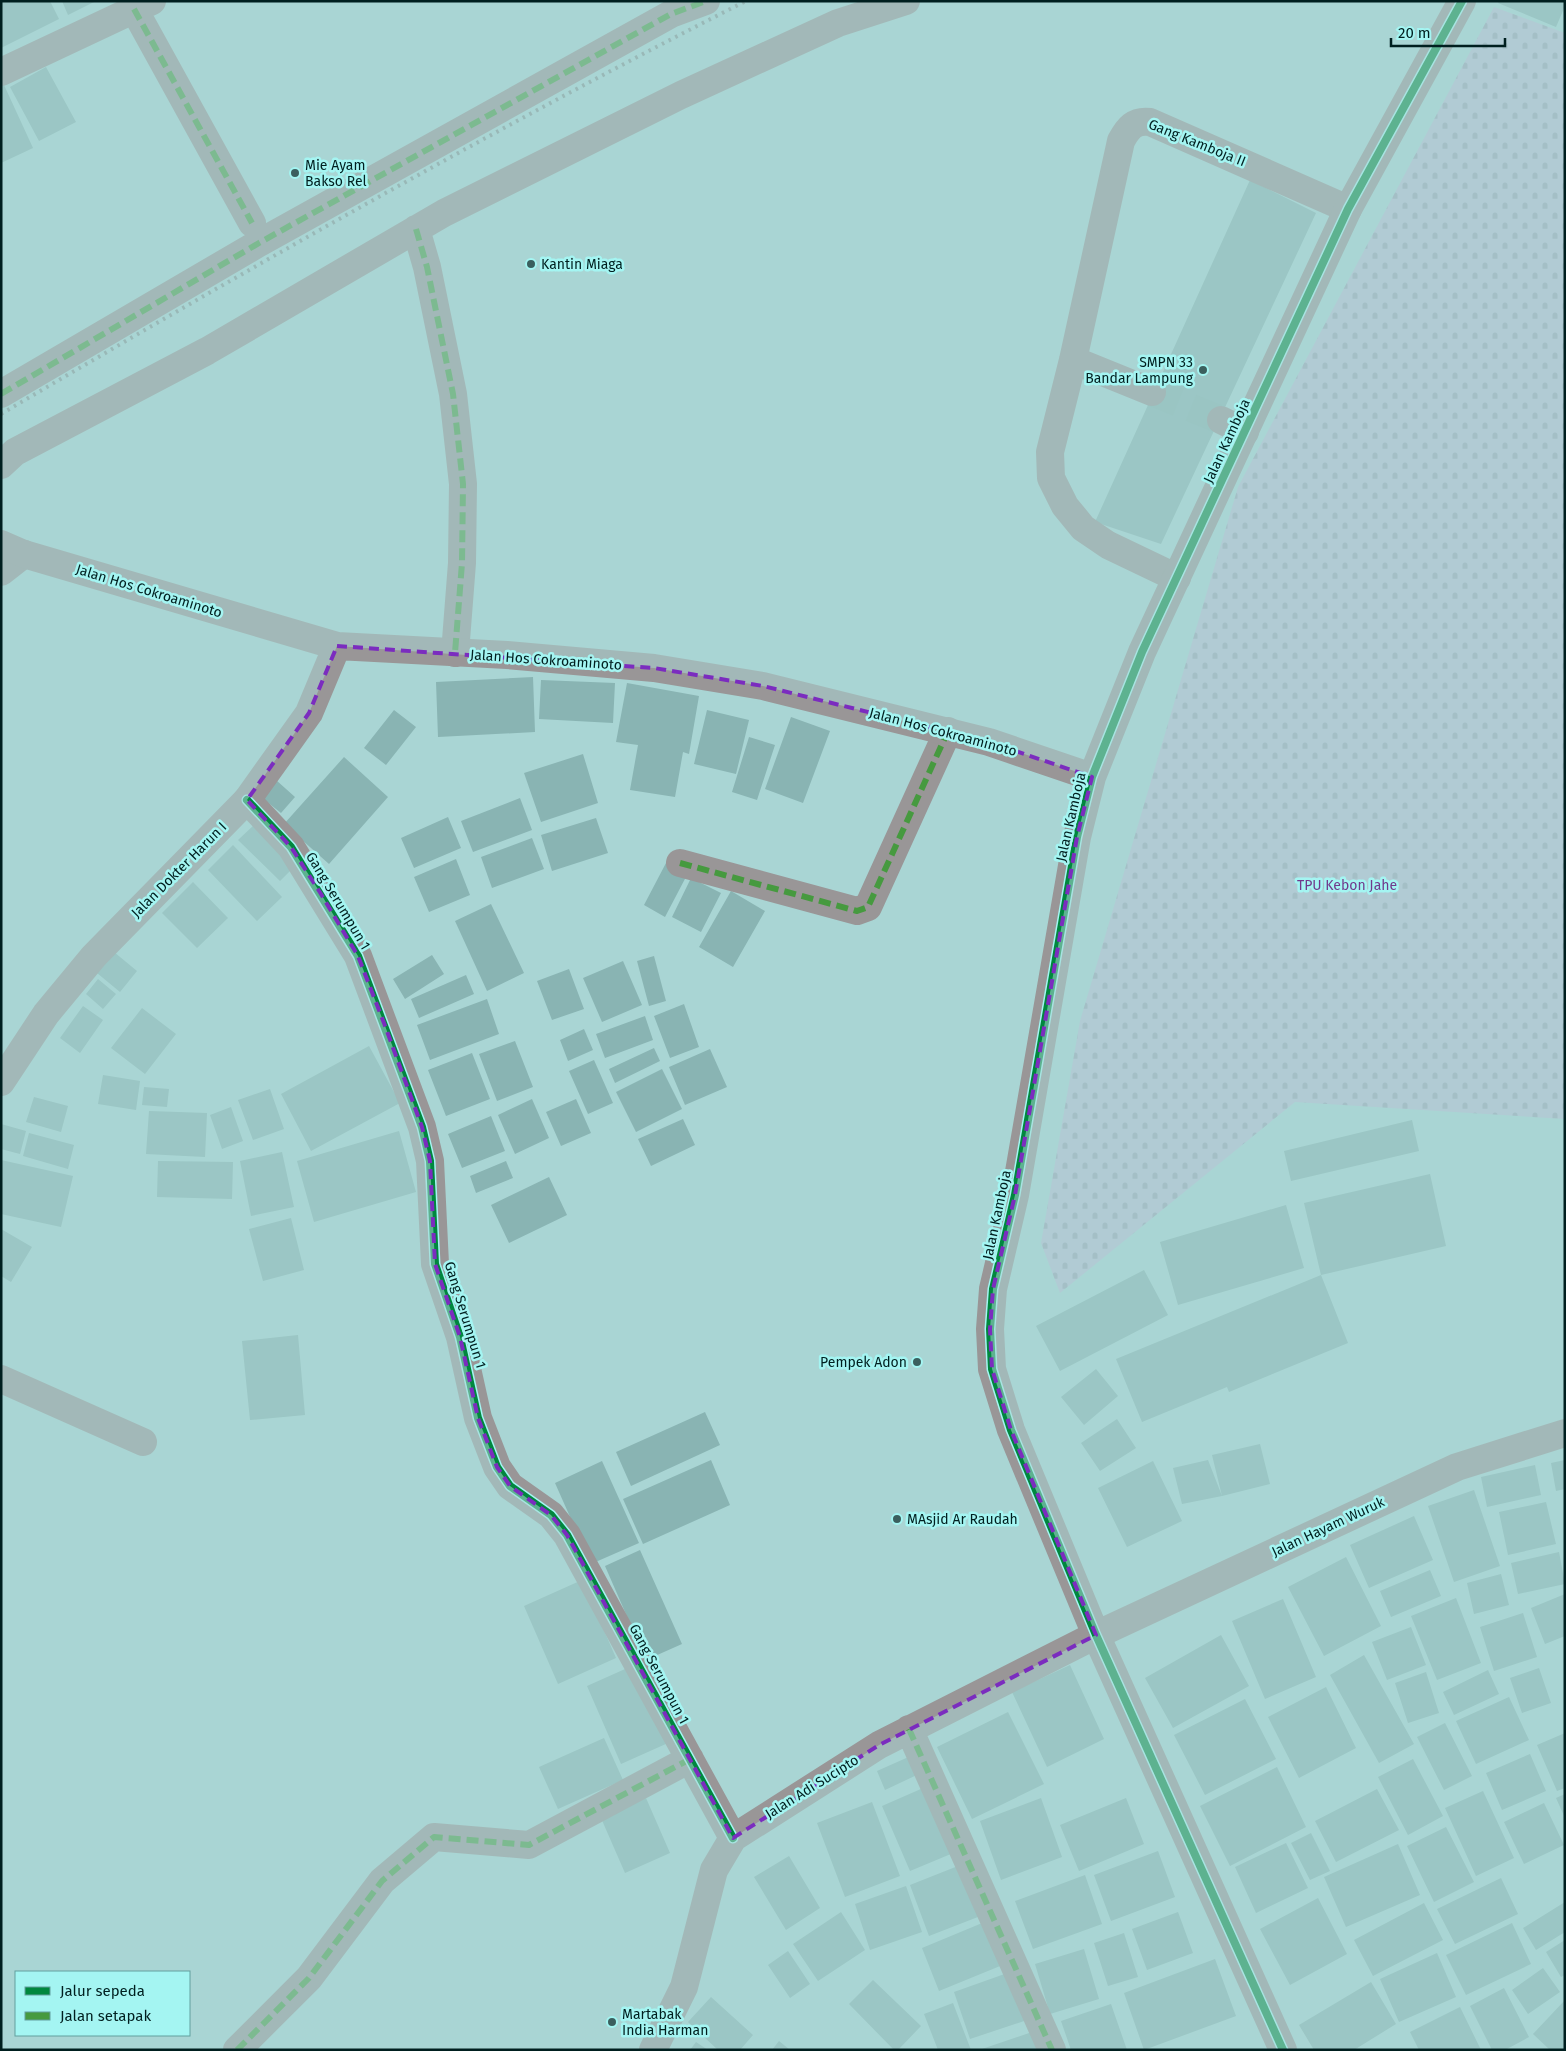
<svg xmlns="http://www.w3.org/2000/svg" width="1566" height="2051" font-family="'Fira Sans',sans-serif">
  <defs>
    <pattern id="cemetery-stones" width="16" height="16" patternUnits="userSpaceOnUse" patternTransform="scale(1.25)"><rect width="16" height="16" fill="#babfd6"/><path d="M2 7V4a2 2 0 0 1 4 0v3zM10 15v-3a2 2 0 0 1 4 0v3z" fill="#9ea4b7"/></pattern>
  </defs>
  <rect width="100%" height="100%" fill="#a9d5d4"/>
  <path fill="url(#cemetery-stones)" d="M1494,7l71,26v1086l-270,-17 -235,191 -19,-50 39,-222 158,-534z"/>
  <path fill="#89b4b3" d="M1,1h49l9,18 -58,29z
    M62,1h34l-28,14z
    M1499,1h66v5l-9,21 -58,-24z
    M46,67l30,55 -37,19 -29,-54z
    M4,85l29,63 -32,15v-77z
    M1250,180l66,33 -155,331 -66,-22z
    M533,677l2,55 -97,5 -2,-55z
    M541,680l74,3 -2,40 -74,-4z
    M627,683l72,13 -10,58 -6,-2 -8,45 -45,-7 8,-45 -22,-3z
    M394,710l22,17 -30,38 -22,-17z
    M707,710l42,10 -13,54 -42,-10z
    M791,717l39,14 -27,72 -38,-14z
    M749,737l26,8 -18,55 -25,-8z
    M583,754l15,49 -57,19 -17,-49z
    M344,757l44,40 -59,67 -45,-40z
    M276,780l19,17 -14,16 -20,-16z
    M520,798l12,32 -59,22 -12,-31z
    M448,817l13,31 -47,20 -13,-30z
    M596,818l12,35 -56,18 -11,-36z
    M254,825l41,41 -15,15 -42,-41z
    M532,838l12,31 -52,19 -11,-31z
    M233,845l49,52 -25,24 -49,-51z
    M456,859l14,36 -41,17 -15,-35z
    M666,863l21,12 -22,42 -21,-12z
    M691,878l30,15 -20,39 -29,-15z
    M193,882l35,36 -31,30 -35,-35z
    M731,891l34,20 -32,56 -34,-20z
    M491,904l33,69 -37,18 -32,-70z
    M114,952l23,19 -17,21 -23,-19z
    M432,955l12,19 -39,25 -12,-20z
    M654,956l12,45 -17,5 -12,-45z
    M623,961l19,44 -40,17 -19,-44z
    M569,969l15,40 -32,11 -15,-39z
    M466,975l8,19 -55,24 -8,-19z
    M98,979l18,15 -13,15 -17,-15z
    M487,999l12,35 -69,26 -13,-35z
    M684,1004l15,43 -29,11 -16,-42z
    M83,1006l20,14 -23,33 -20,-15z
    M142,1008l34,26 -31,40 -34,-26z
    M645,1016l8,24 -48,18 -9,-24z
    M584,1029l9,21 -25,11 -8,-21z
    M515,1041l18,46 -36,14 -18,-47z
    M369,1046l31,57 -89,48 -30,-57z
    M654,1048l6,13 -45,22 -6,-14z
    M710,1049l17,38 -42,18 -16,-38z
    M472,1053l18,46 -44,17 -18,-46z
    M594,1060l19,43 -25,11 -19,-43z
    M662,1069l20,40 -46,23 -20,-40z
    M103,1075l37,6 -4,29 -38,-6z
    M144,1087l25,2 -2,18 -25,-2z
    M270,1089l14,40 -31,11 -15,-40z
    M34,1097l34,9 -7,26 -35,-10z
    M532,1099l17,39 -34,16 -17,-39z
    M576,1099l15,34 -30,13 -15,-34z
    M231,1107l12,34 -21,8 -12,-34z
    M149,1111l58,2 -2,44 -59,-3z
    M491,1116l14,35 -43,17 -14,-34z
    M683,1119l12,26 -44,21 -13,-27z
    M1412,1120l7,31 -128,30 -7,-30z
    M1,1124l25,7 -6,23 -19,-5z
    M399,1131l17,61 -102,30 -17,-61z
    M29,1133l45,12 -6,24 -45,-13z
    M282,1152l12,55 -43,9 -11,-55z
    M1,1160l72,16 -12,51 -60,-13z
    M158,1161l75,1 -1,37 -75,-2z
    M506,1161l7,17 -37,15 -6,-17z
    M1430,1174l16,72 -125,29 27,68 -119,49 -2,-5 -85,35 -26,-63 205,-84 -17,-72z
    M549,1177l18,38 -58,28 -18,-38z
    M1286,1205l18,63 -126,37 -18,-63z
    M291,1218l13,52 -41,11 -14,-52z
    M1,1229l31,18 -21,35 -10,-6z
    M1144,1270l24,45 -108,56 -24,-45z
    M298,1335l7,80 -55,5 -8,-79z
    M1096,1369l22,27 -34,29 -23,-28z
    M705,1412l15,33 -89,41 -15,-34z
    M1117,1419l19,29 -36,23 -19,-28z
    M1260,1444l10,40 -48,12 -40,8 -9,-36 35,-8 14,36 -10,-41z
    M711,1460l19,45 -87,39 -20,-45z
    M1565,1460v29l-9,2 -5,-28z
    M602,1461l37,82 -48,21 -36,-81z
    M1153,1461l29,60 -55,26 -29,-59z
    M1535,1465l6,30 -54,12 -6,-30z
    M1474,1490l26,76 -46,16 -26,-76z
    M1546,1502l10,42 -48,11 -9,-43z
    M1414,1516l19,44 -64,28 -19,-43z
    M640,1550l42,94 -36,16 -41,-94z
    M1559,1552l6,32 -47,10 -7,-31z
    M1346,1557l35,69 -57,30 -36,-69z
    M1430,1570l11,26 -50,21 -11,-26z
    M1501,1574l8,31 -35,9 -7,-31z
    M582,1580l34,78 -58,26 -34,-78z
    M1565,1594v42l-20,8 -14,-36z
    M1456,1598l25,65 -44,17 -26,-64z
    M1283,1599l33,78 -51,22 -33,-78z
    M1523,1613l14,44 -43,14 -14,-44z
    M1411,1627l15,38 -39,15 -15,-38z
    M1221,1635l28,51 -76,42 -28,-50z
    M1364,1655l50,89 -35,19 -49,-88z
    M634,1665l34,78 -47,21 -34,-78z
    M1070,1665l34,74 -57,28 -35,-75z
    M1539,1668l12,35 -29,10 -12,-35z
    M1488,1670l11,24 -45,21 -11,-23z
    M1426,1672l13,41 -31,10 -13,-40z
    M1326,1687l30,61 -57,30 -31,-61z
    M1509,1697l20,43 -53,24 -20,-43z
    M1245,1699l31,60 -71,36 -31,-60z
    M1008,1712l36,72 -72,35 -35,-72z
    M1445,1723l27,53 -28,14 -27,-53z
    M1565,1733v55l-8,3 -20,-46z
    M604,1738l19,42 -65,29 -19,-42z
    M1530,1754l16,37 -44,19 -16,-37z
    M913,1755l8,18 -36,17 -8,-19z
    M1413,1759l30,57 -35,19 -30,-58z
    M1277,1767l29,60 -76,39 -30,-60z
    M930,1785l28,66 -48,20 -28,-65z
    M1377,1789l22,41 -63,32 -21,-41z
    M1483,1791l31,67 -38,18 -31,-68z
    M1565,1794v24l-9,-20z
    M646,1798l24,55 -45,20 -24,-55z
    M1041,1798l21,59 -61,23 -21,-59z
    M1126,1798l18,46 -65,27 -19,-46z
    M872,1802l28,74 -55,21 -28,-74z
    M1544,1803l20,42 -40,19 -20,-42z
    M1446,1827l28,55 -40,20 -27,-56z
    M1311,1833l19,38 -20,9 -19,-37z
    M1286,1843l22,45 -52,25 -21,-46z
    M1398,1844l22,51 -74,32 -22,-50z
    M1158,1851l17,46 -64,24 -17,-46z
    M789,1856l31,52 -34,22 -32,-53z
    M963,1864l20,51 -54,21 -19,-51z
    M1085,1875l17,49 -69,25 -18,-48z
    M1501,1878l17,36 -63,30 -18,-35z
    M906,1886l16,46 -52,18 -15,-46z
    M1318,1898l29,56 -57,31 -30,-56z
    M1565,1902v30l-29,18 -13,-22z
    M1424,1903l19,37 -70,36 -19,-36z
    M841,1912l24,38 -47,31 -25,-37z
    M1178,1912l15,41 -46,17 -15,-41z
    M987,1921l18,43 -66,27 -17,-43z
    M1512,1923l19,41 -65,31 -20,-40z
    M1124,1933l14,44 -30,9 -14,-43z
    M1565,1940v35l-4,2 -15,-25z
    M1084,1949l15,50 -49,15 -15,-50z
    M788,1951l22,33 -20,14 -22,-33z
    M1437,1953l19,44 -57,25 -19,-43z
    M1215,1959l21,57 -92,34 -20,-57z
    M1543,1968l17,24 -32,22 -16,-24z
    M1013,1971l17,48 -60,20 -16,-47z
    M873,1980l48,46 -23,24h-4l-45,-46z
    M1371,1982l25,42 -42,26h-40l-15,-25z
    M1504,1988l25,49 -24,13h-13l-22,-44z
    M711,1997l42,38 -13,15h-22l-30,-28z
    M1565,2000v50h-15l-17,-16z
    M953,2003l18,47h-33l-14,-36z
    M1111,2004l16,46h-56l-10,-29z
    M1460,2007l21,43h-62l-9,-18z
    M1035,2031l7,19h-60v-1z
    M779,2041l11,9h-18z
    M696,2042l12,8h-18z"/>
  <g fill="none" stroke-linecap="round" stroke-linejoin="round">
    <path stroke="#87b1b0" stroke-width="28" stroke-dasharray="28 14" stroke-linecap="butt" d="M1152,392l69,28"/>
    <path stroke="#999697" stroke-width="28" d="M134,9l118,214
      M1,72l151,-71
      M416,229l11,38 26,127 10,90 -1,79 -7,90
      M1073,360l79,32
      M1,394l258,-151 412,-229 35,-13
      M1221,420l24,12
      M1,465l14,-13 192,-101 237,-138 237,-118 157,-72 68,-22
      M1,572l23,-18
      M1177,578l-69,-33 -25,-17 -18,-22 -14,-28 -1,-26 23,-92 48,-219c7,-13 13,-21 29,-19l198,87
      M247,800l44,47 67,109 64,171 8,34 5,103 25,73 18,81 19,49 13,19 41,29 16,20 166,303
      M680,863l177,48 11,-4 80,-176
      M1,1379l142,63
      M909,1729l143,321
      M237,2050l72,-72 73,-97 52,-44 95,8 161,-86
      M653,2050l31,-63 30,-117 19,-32 146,-93 217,-110 187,415"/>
    <path stroke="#999697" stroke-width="28" d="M1462,1l-114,208 -206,443 -50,125 -15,60 -62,358 -22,94 -3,40 2,40 19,61 85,205 361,-168 108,-34
      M1,544l23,10 313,92 170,9 147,13 109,18 226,56 103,35
      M1,1082l45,-68 48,-58 153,-156 62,-87 28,-67"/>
    <path stroke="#859696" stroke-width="4" stroke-dasharray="2.5 5" stroke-linecap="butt" d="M1,414c245,-144 492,-285 745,-413"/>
    <path stroke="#469a3f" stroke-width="6" stroke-dasharray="12 6" stroke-linecap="butt" d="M134,9l118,214
      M416,229l11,38 26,127 10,90 -1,79 -7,90
      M1,394l258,-151 412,-229 35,-13
      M680,863l177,48 11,-4 80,-176
      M909,1729l143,321
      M237,2050l72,-72 73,-97 52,-44 95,8 161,-86"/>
    <g stroke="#a4f5f2" stroke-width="11">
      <path id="cycleway" d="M247,800l44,47 67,109 64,171 8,34 5,103 25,73 18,81 19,49 13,19 41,29 16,20 166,303
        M1283,2050l-187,-415 -85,-205 -19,-61 -2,-40 3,-40 22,-94 62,-358 15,-60 50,-125 206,-443 114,-208"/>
    </g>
    <use href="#cycleway" stroke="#00873e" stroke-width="8"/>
  </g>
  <path d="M0 0H1566V2051H0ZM337,646l317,22 109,18 226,56 103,35 -15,60 -62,358 -22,94 -3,40 2,40 19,61 85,205 -217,110 -146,93 -166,-303 -16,-20 -41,-29 -13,-19 -19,-49 -18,-81 -25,-73 -5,-103 -8,-34 -38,-104 -26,-67 -37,-62 -30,-47 -44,-47 62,-87z" fill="#a9d5d4" fill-opacity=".55" fill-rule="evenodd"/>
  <path fill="none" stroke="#7b2cbf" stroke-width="4" stroke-dasharray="10 6" stroke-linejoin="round" d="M337,646l317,22 109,18 226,56 103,35 -15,60 -62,358 -22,94 -3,40 2,40 19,61 85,205 -217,110 -146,93 -166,-303 -16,-20 -41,-29 -13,-19 -19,-49 -18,-81 -25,-73 -5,-103 -8,-34 -38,-104 -26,-67 -37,-62 -30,-47 -44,-47 62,-87z"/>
  <g fill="#3b5f5e" stroke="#a4f5f2" stroke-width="2">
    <circle cx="295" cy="173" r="5"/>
    <circle cx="531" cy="264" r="5"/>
    <circle cx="1203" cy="370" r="5"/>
    <circle cx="917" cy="1362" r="5"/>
    <circle cx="897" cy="1519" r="5"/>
    <circle cx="612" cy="2022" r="5"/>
  </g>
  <g text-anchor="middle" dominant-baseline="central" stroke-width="5" stroke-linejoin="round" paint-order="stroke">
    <g font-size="14" fill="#001f1f" stroke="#a4f5f2">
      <text transform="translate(1197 143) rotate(22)">Gang Kamboja II</text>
      <text transform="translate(1227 441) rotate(-65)">Jalan Kamboja</text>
      <text transform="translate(149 591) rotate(17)">Jalan Hos Cokroaminoto</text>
      <text transform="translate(546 660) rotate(4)">Jalan Hos Cokroaminoto</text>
      <text transform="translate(943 732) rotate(15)">Jalan Hos Cokroaminoto</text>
      <text transform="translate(1071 817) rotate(-77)">Jalan Kamboja</text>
      <text transform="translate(179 870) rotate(-45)">Jalan Dokter Harun I</text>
      <text transform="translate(338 901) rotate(59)">Gang Serumpun 1</text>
      <text transform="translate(997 1215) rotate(-78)">Jalan Kamboja</text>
      <text transform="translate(465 1315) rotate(73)">Gang Serumpun 1</text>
      <text transform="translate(1328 1527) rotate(-25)">Jalan Hayam Wuruk</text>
      <text transform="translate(659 1674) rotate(62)">Gang Serumpun 1</text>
      <text transform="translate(812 1787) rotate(-32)">Jalan Adi Sucipto</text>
    </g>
    <g font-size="14" fill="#001f1f" stroke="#a4f5f2" text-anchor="start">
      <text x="305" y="165">Mie Ayam<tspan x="305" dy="16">Bakso Rel</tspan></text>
      <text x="541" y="264">Kantin Miaga</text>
      <text x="1193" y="362" text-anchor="end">SMPN 33<tspan x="1193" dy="16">Bandar Lampung</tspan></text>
      <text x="907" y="1362" text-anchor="end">Pempek Adon</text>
      <text x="907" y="1519">MAsjid Ar Raudah</text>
      <text x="622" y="2014">Martabak<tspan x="622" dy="16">India Harman</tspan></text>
    </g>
    <g font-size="14" fill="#713a8c" stroke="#a4f5f2">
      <text x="1347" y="885">TPU Kebon Jahe</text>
    </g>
  </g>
  <rect width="1566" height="2051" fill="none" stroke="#001f1f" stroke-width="5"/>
  <rect x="15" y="1971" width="175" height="65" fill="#a4f5f2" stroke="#629f9e"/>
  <rect x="25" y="1987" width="25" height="8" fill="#00873e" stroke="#629f9e"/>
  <text x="60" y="1996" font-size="15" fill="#001f1f">Jalur sepeda</text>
  <rect x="25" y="2012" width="25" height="8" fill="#469a3f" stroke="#629f9e"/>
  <text x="60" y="2021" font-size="15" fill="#001f1f">Jalan setapak</text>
  <path d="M1391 38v8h114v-8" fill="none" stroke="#001f1f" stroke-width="2.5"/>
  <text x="1398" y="38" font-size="15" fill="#001f1f" stroke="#a4f5f2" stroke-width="4" paint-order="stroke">20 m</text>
</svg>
